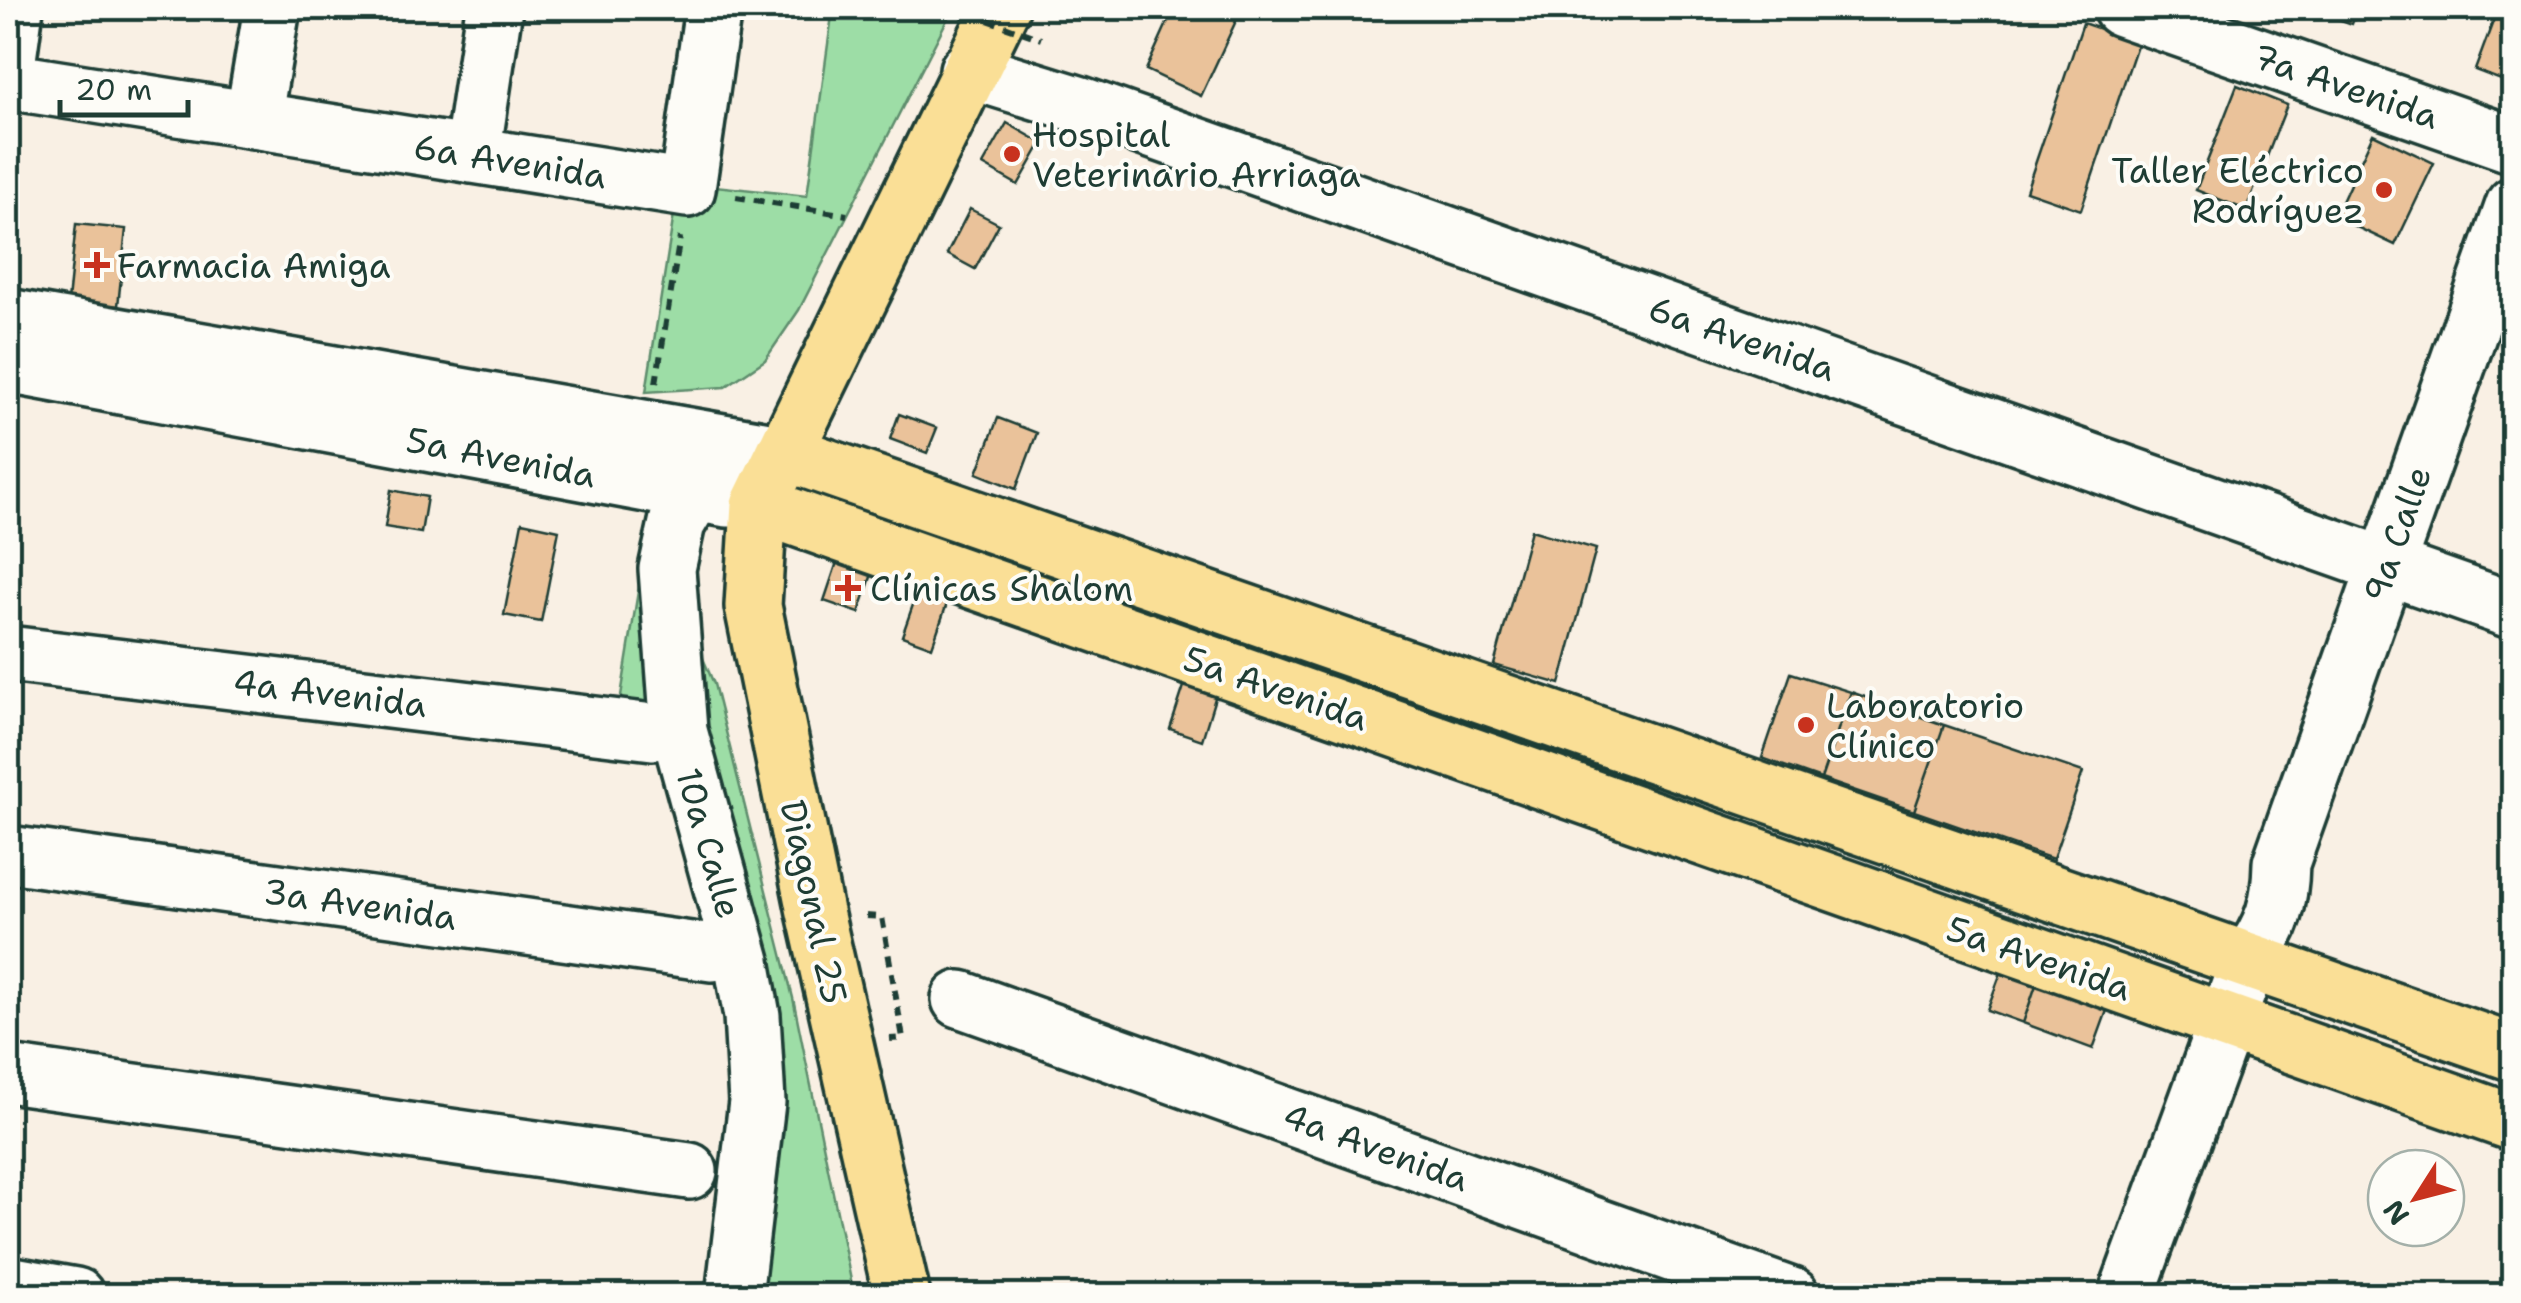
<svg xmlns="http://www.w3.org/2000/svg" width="2521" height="1303" font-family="'Shantell Sans',sans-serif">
  <rect width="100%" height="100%" fill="#f9f0e4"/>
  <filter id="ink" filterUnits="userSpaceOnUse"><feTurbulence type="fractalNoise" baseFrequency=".01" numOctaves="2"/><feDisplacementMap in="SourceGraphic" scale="20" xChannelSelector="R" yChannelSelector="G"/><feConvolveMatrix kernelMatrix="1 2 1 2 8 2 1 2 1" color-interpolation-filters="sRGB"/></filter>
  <g filter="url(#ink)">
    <path fill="#9ddda6" stroke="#5e8d6d" stroke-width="2.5" d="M833,8h120l-154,302 -34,50 -40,27 -79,5 33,-210 128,14z
      M648,530l66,154 79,314 61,297h-139l30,-193 -48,-336 -78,-58z"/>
    <path fill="#eac29a" stroke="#1f3d34" stroke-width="2.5" d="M1174,8h68l-41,88 -55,-26z
      M2307,8h51l-6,16z
      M2498,8h16v77l-39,-15z
      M2083,23l55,19 -57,168 -55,-19z
      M2237,85l50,20 -41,105 -50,-20z
      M1007,123l35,20 -24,42 -35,-20z
      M2373,134l61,29 -39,82 -60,-28z
      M970,209l29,15 -24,45 -28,-15z
      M76,224l50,5 -8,77 -50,-5z
      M899,414l38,14 -10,25 -37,-14z
      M998,418l39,15 -21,56 -39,-16z
      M391,490l36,7 -6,36 -36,-6z
      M522,522l37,8 -18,92 -37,-7z
      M1531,530l65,19 -36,135 -66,-19z
      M837,562l35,12 -13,39 -35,-12z
      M921,582l30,10 -19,55 -30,-11z
      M1791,673l60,19 -30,87 -59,-21z
      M1187,677l31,11 -16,52 -32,-11z
      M1851,692l93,33 -30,86 -93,-32z
      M1944,725l139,47 -30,87 -139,-48z
      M2003,967l35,12 -15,44 -36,-13z
      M2038,979l71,26 -16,44 -70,-26z"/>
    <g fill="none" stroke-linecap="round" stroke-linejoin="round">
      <g stroke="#1f3d34" stroke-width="62">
        <path id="minor" d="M2121,8l393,137
          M8,59l7,-51
          M968,70l110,34 1436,507
          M8,81l679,108 26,-181
          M253,120l19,-112
          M472,155l22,-147
          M8,317l778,136
          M8,365l719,134
          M8,654l645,78
          M8,854l704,99
          M960,999l831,297
          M8,1074l681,97
          M8,1284l68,12
          M734,1296l23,-194 -5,-86 -10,-55 -63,-230 -12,-162 10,-46 18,-30 91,-40
          M2126,1296l123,-336c24,-34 31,-55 32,-97l233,-658"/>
      </g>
      <g stroke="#1f3d34" stroke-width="62">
        <path id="major" d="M786,453l1728,600
          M759,505l1755,618
          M902,1296l-87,-384 -62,-306 6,-101 242,-497"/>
      </g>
      <path stroke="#1f3d34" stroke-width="6" stroke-dasharray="10 8" stroke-linecap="butt" d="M736,197l111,18
        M656,383l24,-146
        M866,916l16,1 21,121 -13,1"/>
      <use href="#minor" stroke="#fdfcf7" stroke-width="55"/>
      <use href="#major" stroke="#fadf96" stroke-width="55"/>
      <path stroke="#1f3d34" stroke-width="6" stroke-dasharray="10 8" stroke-linecap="butt" d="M954,8l87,31"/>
    </g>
  </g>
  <g fill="#c8321e" stroke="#fdfcf7" stroke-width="4">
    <circle cx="1012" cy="154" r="10"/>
    <circle cx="2384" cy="190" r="10"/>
    <path d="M92 250h10v10h10v10h-10v10h-10v-10h-10v-10h10z"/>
    <path d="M843 573h10v10h10v10h-10v10h-10v-10h-10v-10h10z"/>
    <circle cx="1806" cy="725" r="10"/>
  </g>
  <g text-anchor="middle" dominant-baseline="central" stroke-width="8" stroke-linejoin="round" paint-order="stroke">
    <g font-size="35" fill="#1f3d34" stroke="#fdfcf7">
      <text transform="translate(2346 86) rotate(19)">7a Avenida</text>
      <text transform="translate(510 161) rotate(9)">6a Avenida</text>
      <text transform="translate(1742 338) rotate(19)">6a Avenida</text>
      <text transform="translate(501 457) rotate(11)">5a Avenida</text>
      <text transform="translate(2397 534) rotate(-71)">9a Calle</text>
      <text transform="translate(1276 688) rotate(19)">5a Avenida</text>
      <text transform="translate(330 693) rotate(7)">4a Avenida</text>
      <text transform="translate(709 843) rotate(74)">10a Calle</text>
      <text transform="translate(814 902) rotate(78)">Diagonal 25</text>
      <text transform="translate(360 904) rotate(8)">3a Avenida</text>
      <text transform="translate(2039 958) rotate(19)">5a Avenida</text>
      <text transform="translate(1376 1147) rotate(20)">4a Avenida</text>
    </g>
    <g font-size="35" fill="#1f3d34" stroke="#fdfcf7" text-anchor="start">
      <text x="1032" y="134">Hospital<tspan x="1032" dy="40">Veterinario Arriaga</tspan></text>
      <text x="2364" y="170" text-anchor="end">Taller Eléctrico<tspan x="2364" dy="40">Rodríguez</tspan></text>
      <text x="117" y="265">Farmacia Amiga</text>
      <text x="870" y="588">Clínicas Shalom</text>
      <text x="1826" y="705">Laboratorio<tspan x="1826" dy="40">Clínico</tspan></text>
    </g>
  </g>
  <rect width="2521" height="1303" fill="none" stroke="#fdfcf7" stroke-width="40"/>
  <rect x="20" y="20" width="2481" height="1263" fill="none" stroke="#1f3d34" stroke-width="4" filter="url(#ink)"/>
  <g transform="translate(2416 1198) rotate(234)"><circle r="48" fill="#fdfcf7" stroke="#a4b0a9" stroke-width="2.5"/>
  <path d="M0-8L18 38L0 25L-18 38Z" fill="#c8321e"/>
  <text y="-15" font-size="28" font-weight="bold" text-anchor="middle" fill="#1f3d34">N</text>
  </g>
  <path d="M60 100v15h128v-15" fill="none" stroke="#1f3d34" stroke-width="5"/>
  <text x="75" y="100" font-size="30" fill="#1f3d34" stroke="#fdfcf7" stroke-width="8" paint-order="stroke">20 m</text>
</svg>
